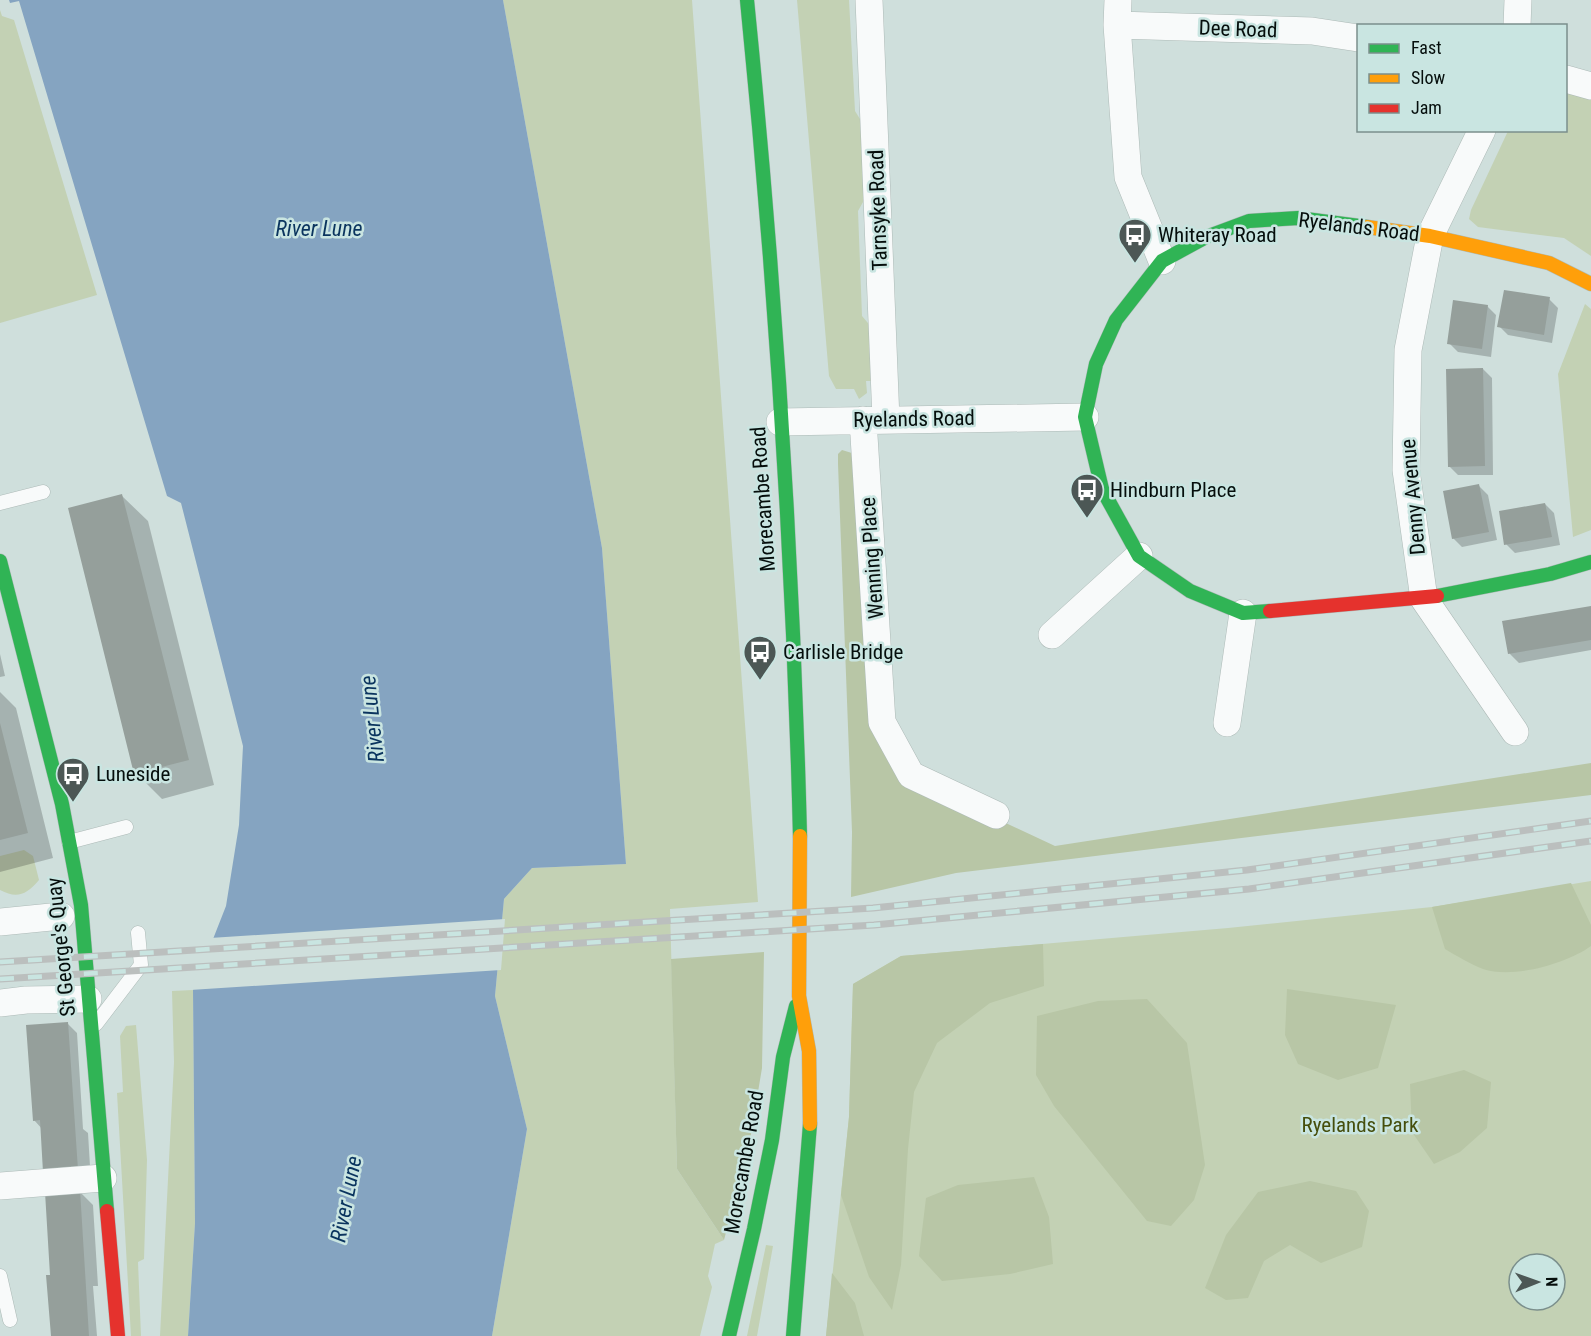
<svg xmlns="http://www.w3.org/2000/svg" width="1591" height="1336" font-family="'Roboto Condensed',sans-serif">
  <rect width="100%" height="100%" fill="#cfdfdc"/>
  <path fill="#c3d1b4" fill-rule="evenodd" d="M503,0h189l66,902 -88,7 7,260 47,71 -9,4 -7,32 4,11 -12,49h-208l35,-207 -32,-133 9,-97 28,-31 94,-4 -24,-316z
    M797,0h52l6,111 10,16 3,66 -10,18 4,105 11,13 1,52h-8l1,12 -8,6 -5,-10h-18l-7,-13z
    M0,10l2,6 12,4 83,275 -97,28z
    M1566,92l25,8v156l-27,-18 -86,-11 -9,-8 2,-9 37,-79 58,-1z
    M1585,304l6,5v221l-18,7 -15,-163z
    M24,850l9,6 6,24c-13,15 -22,19 -39,10v-34z
    M1591,881v455h-765l23,-219 4,-133 48,-28 327,-28 204,-21zM1519,1264h36v36h-36z
    M193,990l2,233 -7,113h-28l14,-274 -2,-71z
    M136,1025l11,135 -3,99 -6,3 3,74h-10l-14,-243 6,-1 -3,-56 6,-10z
    M766,1245l7,1 -16,90h-10z"/>
  <path fill="#b8c6a6" d="M842,450l13,4 9,90 41,232 150,70 536,-83v32l-635,78 -105,24 1,-65 -14,-368v-10z
    M1571,883l20,42v21c-25,18 -78,33 -108,23 -13,-5 -26,-13 -38,-20l-13,-42z
    M1043,944l1,42 -54,17 -53,40 -23,49 -6,57 -7,116 -9,45 -23,-33 -28,-82 8,-78 4,-133 48,-28z
    M764,952l-2,116 -13,78 -25,94 -47,-71 -6,-210z
    M1287,989l109,16 -18,63 -40,12 -40,-16 -13,-29z
    M1147,999l40,44 18,122 -11,35 -23,26 -24,-5 -93,-115 -18,-31 1,-59 61,-15z
    M1464,1070l27,12 -4,46 -27,24 -26,12 -22,-32 -2,-48z
    M1034,1177l15,40 4,47 -43,10 -68,7 -23,-25 7,-58 32,-13z
    M1310,1181l46,10 13,20 -7,36 -41,16 -31,-18 -26,16 -16,37 -22,2 -21,-12 21,-53 32,-43z
    M832,1273l23,30 9,33h-38z"/>
  <path fill="#85a4c1" d="M9,0h494l99,548 24,316 -94,4 -28,31 -9,97 32,133 -35,207h-304l7,-113 -2,-233 33,-84 13,-81 4,-79 -62,-243 -14,-7 -148,-495 -9,2z"/>
  <path fill="#cfdfdc" d="M505,919l-4,51 -311,20 20,-52z"/>
  <path fill="#0003" d="M1549,299l9,9 -6,35 -44,-8 -9,-9z
    M1487,306l9,9 -5,42 -33,-5 -9,-9z
    M1483,369l9,9 1,97h-35l-9,-9z
    M1479,486l9,9 9,45 -35,7 -9,-9z
    M122,496l26,25 66,264 -52,14 -26,-26z
    M1545,504l9,9 6,32 -45,8 -9,-9z
    M1591,608v42l-72,13 -9,-9 -6,-32z
    M0,654l5,22 -5,1z
    M0,692l16,16 37,150 -53,14z
    M68,1024l9,9 6,96 5,4 3,50 -57,-63z
    M79,1191l14,14 5,81h-5l4,50h-44l1,-60z"/>
  <path fill="#959f9b" d="M1504,290l46,7 -6,38 -47,-8z
    M1453,300l35,5 -6,44 -35,-5z
    M1483,368l2,98 -37,1 -2,-98z
    M1479,484l10,48 -37,7 -9,-48z
    M122,494l67,266 -55,14 -66,-266z
    M1545,503l7,34 -48,8 -5,-34z
    M1591,606v34l-83,14 -6,-33z
    M0,723l28,110 -28,7z
    M68,1022l10,148 -35,2 -3,-52 -7,1 -7,-96z
    M80,1190l9,146h-38l-5,-61h4l-5,-83z"/>
  <g fill="none" stroke-linecap="round" stroke-linejoin="round">
    <g stroke="#adbab7" stroke-width="15">
      <path id="lane" d="M0,503l43,-11
        M69,842l57,-15
        M96,1024l45,-59 -3,-32
        M0,1276l10,44"/>
    </g>
    <g stroke="#adbab7" stroke-width="28">
      <path id="street" d="M869,0l17,420
        M1118,0l-1,25 11,152 34,84
        M1117,25l195,6 46,7
        M1517,26l1,-26
        M1566,79l25,7
        M1482,130l-52,106 -22,114 -2,120 18,129 91,133
        M863,420l19,302 29,53 85,40
        M780,422l305,-5
        M1052,635l87,-79
        M1227,723l16,-110
        M0,922l61,-6
        M0,1003l26,-3 62,-1
        M0,1186l103,-8"/>
    </g>
    <g stroke="#adbab7" stroke-width="15">
      <path id="fast" d="M747,0c28,278 46,557 53,836
        M0,561l62,243 19,101 26,306
        M1437,596l113,-22 41,-12
        M1270,611l-27,2 -53,-22 -51,-35 -37,-67 -17,-72 11,-53 20,-44 46,-59 44,-24 43,-16 49,-3 69,9
        M729,1336l25,-107 18,-89 11,-83 13,-51
        M793,1336l17,-212"/>
    </g>
    <g stroke="#adbab7" stroke-width="15">
      <path id="slow" d="M1367,227l63,9 119,27 42,21
        M800,836l-1,160 10,55 1,73"/>
    </g>
    <g stroke="#adbab7" stroke-width="15">
      <path id="jam" d="M1270,611l167,-15
        M107,1211l11,125"/>
    </g>
    <use href="#lane" stroke="#f8fafa" stroke-width="14"/>
    <use href="#street" stroke="#f8fafa" stroke-width="27"/>
    <use href="#fast" stroke="#30b455" stroke-width="14"/>
    <use href="#slow" stroke="#ff9f0a" stroke-width="14"/>
    <use href="#jam" stroke="#e5322d" stroke-width="14"/>
    <g stroke="#bbbfbe" stroke-width="7">
      <path id="rail" d="M0,962l873,-54 374,-38 344,-49
        M0,979l874,-54 375,-36 342,-48"/>
    </g>
    <use href="#rail" stroke="#c9e5e1" stroke-width="4.5" stroke-dasharray="14" stroke-linecap="butt"/>
  </g>
  <defs>
    <g id="bus-pin" transform="scale(1.725)"><path d="M0 17L-7.5 6A9.5 9.5 0 1 1 7.5 6Z" fill="#4c5755" stroke="#c9e5e1"/><path d="M-5-6H5V4H4V6H2V4H-2V6H-4V4H-5ZM-3.5-4V0h7V-4ZM-3.5 1.2v1.5H-2V1.2ZM2 1.2v1.5H3.5V1.2Z" fill="#fff"/></g>
  </defs>
  <g fill-rule="evenodd">
    <use href="#bus-pin" x="1135" y="235"/>
    <use href="#bus-pin" x="1087" y="490"/>
    <use href="#bus-pin" x="760" y="652"/>
    <use href="#bus-pin" x="73" y="774"/>
  </g>
  <g text-anchor="middle" dominant-baseline="central" stroke-width="5" stroke-linejoin="round" paint-order="stroke">
    <g font-size="21" fill="#050e0c" stroke="#c9e5e1">
      <text transform="translate(1238 29) rotate(2)">Dee Road</text>
      <text transform="translate(878 210) rotate(-92)">Tarnsyke Road</text>
      <text transform="translate(1359 227) rotate(7)">Ryelands Road</text>
      <text transform="translate(914 419) rotate(-1)">Ryelands Road</text>
      <text transform="translate(1413 497) rotate(-95)">Denny Avenue</text>
      <text transform="translate(763 499) rotate(-94)">Morecambe Road</text>
      <text transform="translate(872 558) rotate(-94)">Wenning Place</text>
      <text transform="translate(61 947) rotate(-96)">St George's Quay</text>
      <text transform="translate(744 1162) rotate(-80)">Morecambe Road</text>
    </g>
    <g font-size="21" fill="#050e0c" stroke="#c9e5e1" text-anchor="start">
      <text x="1158" y="235">Whiteray Road</text>
      <text x="1110" y="490">Hindburn Place</text>
      <text x="783" y="652">Carlisle Bridge</text>
      <text x="96" y="774">Luneside</text>
    </g>
    <g font-size="21" fill="#454e0c" stroke="#c9e5e1">
      <text x="1360" y="1125">Ryelands Park</text>
    </g>
    <g font-size="22" font-style="italic" fill="#0a345e" stroke="#c9e5e1">
      <text x="319" y="228">River Lune</text>
      <text transform="translate(372 719) rotate(-96)">River Lune</text>
      <text transform="translate(346 1199) rotate(-79)">River Lune</text>
    </g>
  </g>
  <rect x="1357" y="24" width="210" height="108" fill="#c9e5e1" stroke="#7b8f8c" stroke-width="1.5"/>
  <rect x="1369" y="44" width="30" height="9" fill="#30b455" stroke="#7b8f8c" stroke-width="1.5"/>
  <text x="1411" y="54" font-size="18" fill="#050e0c">Fast</text>
  <rect x="1369" y="74" width="30" height="9" fill="#ff9f0a" stroke="#7b8f8c" stroke-width="1.5"/>
  <text x="1411" y="84" font-size="18" fill="#050e0c">Slow</text>
  <rect x="1369" y="104" width="30" height="9" fill="#e5322d" stroke="#7b8f8c" stroke-width="1.5"/>
  <text x="1411" y="114" font-size="18" fill="#050e0c">Jam</text>
  <g transform="translate(1537 1282) rotate(89)"><circle r="28" fill="#c9e5e1" stroke="#7b8f8c" stroke-width="1.5"/>
  <path d="M0-4.5L10 22L0 15L-10 22Z" fill="#4c5755"/>
  <text y="-9" font-size="16" font-weight="bold" text-anchor="middle" fill="#050e0c">N</text>
  </g>
</svg>
